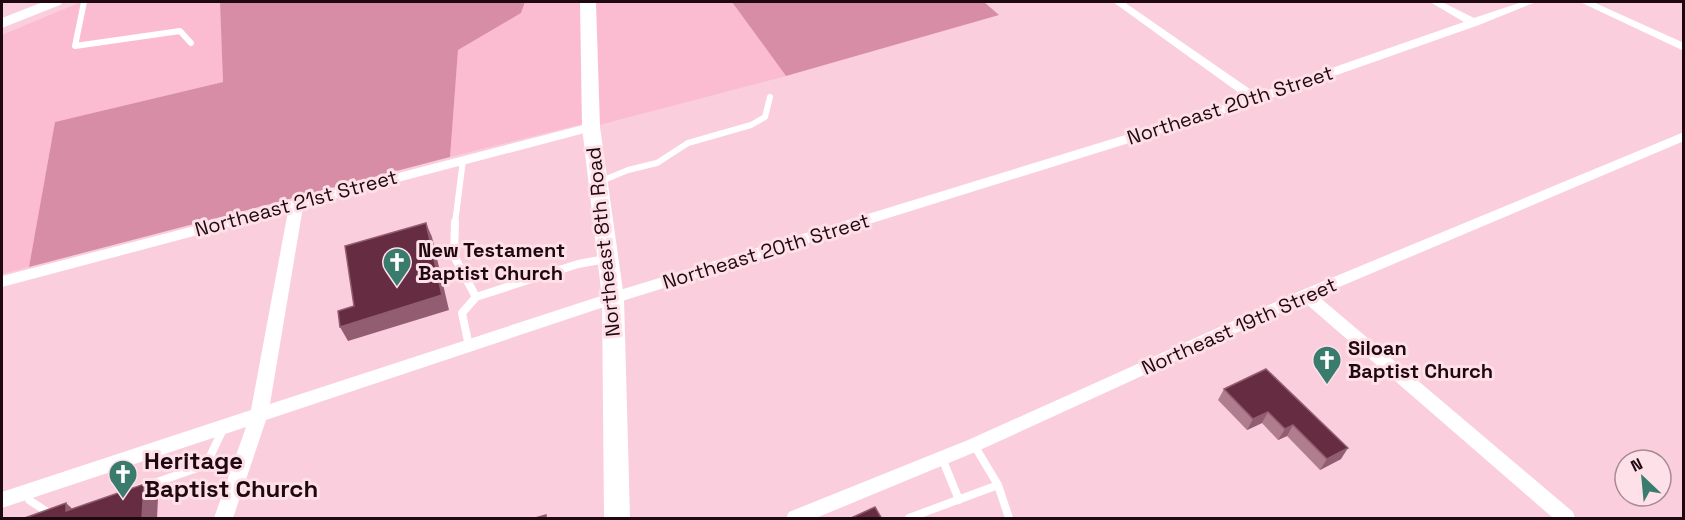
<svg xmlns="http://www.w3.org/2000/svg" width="1685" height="520" font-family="'Space Grotesk',sans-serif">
  <rect width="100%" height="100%" fill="#facedc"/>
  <path fill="#fbbbd0" d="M81,2h139l3,80 -168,40 -26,145 -27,7v-239z
    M525,2h56l1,122 -132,33 8,-107 63,-37z
    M595,2h137l54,74 -187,49z"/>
  <path fill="#d88da7" d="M220,2h305l-4,11 -63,37 -8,107 -421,110 26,-145 168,-40z
    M732,2h252l15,13 -213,61z"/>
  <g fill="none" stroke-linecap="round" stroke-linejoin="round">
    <path stroke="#fff" stroke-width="6" d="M84,2l-9,44 105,-15 11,12
      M599,182l29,-12 29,-7 31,-20 63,-18 14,-8 5,-20
      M455,223l8,-63"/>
    <path stroke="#fff" stroke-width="8" d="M455,222l-1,34 22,41
      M469,346l-7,-33 14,-16 102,-33 28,-5
      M974,445l24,40 11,33
      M942,458l17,42
      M137,489l69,-24 18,-38
      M28,491l1,9 23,15
      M909,518l89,-33"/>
    <path fill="#fff" fill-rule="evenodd" d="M1113,2h11l133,92 207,-72 -34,-20h12l32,16 48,-16h14l-57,23 -219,77 -641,200 -353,118 -33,98h-19l32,-91 -244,81v-16l249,-82 37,-199 -286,76v-11l589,-153 5,1 1,3 -1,3 -293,77 -33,197 337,-110 639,-196z
      M1580,2h13l91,41v8z
      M1684,132v9l-366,155 255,216 2,6h-22l-249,-216 -324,148 -164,68h-30l3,-6 179,-72 332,-149z"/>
    <path fill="#fff" fill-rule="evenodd" d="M43,2h20l-3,3 -58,23v-10z
      M580,2h16l4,125 24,171 6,220h-26l-2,-220 -20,-171z"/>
  </g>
  <path fill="#b07d8f" d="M1266,369l75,90 -21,11 -33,-34 -9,4 -16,-17 -15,7 -29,-30 6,-11z"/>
  <path fill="#925d70" d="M426,223l6,14 17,73 -101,31 -8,-14z
    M1268,412l-6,11 -15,7 6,-11z
    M1293,425l-6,11 -9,4 7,-11z
    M1348,448l-7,11 -21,11 7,-11z
    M144,484l14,14 -1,21h-15z
    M66,503l15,14 -15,-6z"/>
  <path fill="#652c42" stroke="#925d70" stroke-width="1.5" d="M426,223l16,72 -102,32 -2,-16 16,-5 -9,-60z
    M1266,369l82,79 -21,11 -34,-34 -8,4 -17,-17 -15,7 -29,-30z
    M144,484l-2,35h-120l44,-16v8z
    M875,507l7,12h-33z
    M546,515v4h-14z"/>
  <defs>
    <g id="church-pin" transform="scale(1.5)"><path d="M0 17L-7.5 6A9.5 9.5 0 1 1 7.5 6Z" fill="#397b6d" stroke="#fee0e9"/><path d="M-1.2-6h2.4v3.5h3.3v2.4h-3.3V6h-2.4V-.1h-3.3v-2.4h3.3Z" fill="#fff"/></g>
  </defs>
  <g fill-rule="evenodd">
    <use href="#church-pin" x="397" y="262"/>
    <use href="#church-pin" x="1327" y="360"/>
    <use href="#church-pin" x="123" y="474"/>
  </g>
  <g text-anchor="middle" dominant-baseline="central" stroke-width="6" stroke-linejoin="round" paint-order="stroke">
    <g font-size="20" fill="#200811" stroke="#fee0e9">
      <text transform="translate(1230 105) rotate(-18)">Northeast 20th Street</text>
      <text transform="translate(296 203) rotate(-15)">Northeast 21st Street</text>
      <text transform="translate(603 242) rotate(-96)">Northeast 8th Road</text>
      <text transform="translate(766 251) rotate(-17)">Northeast 20th Street</text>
      <text transform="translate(1239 326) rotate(-24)">Northeast 19th Street</text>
    </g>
    <g font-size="20" font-weight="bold" fill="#200811" stroke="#fee0e9" text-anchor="start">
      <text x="418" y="250">New Testament<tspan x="418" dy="23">Baptist Church</tspan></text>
      <text x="1348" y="348">Siloan<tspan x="1348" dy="23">Baptist Church</tspan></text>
    </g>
    <g font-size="24" font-weight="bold" fill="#200811" stroke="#fee0e9" text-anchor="start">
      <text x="144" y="460">Heritage<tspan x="144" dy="28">Baptist Church</tspan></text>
    </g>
  </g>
  <rect width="1685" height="520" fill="none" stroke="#200811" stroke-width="6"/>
  <g transform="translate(1643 478) rotate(334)"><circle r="28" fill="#fee0e9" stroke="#a58a93" stroke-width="1.5"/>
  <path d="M0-4.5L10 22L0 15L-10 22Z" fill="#397b6d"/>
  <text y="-9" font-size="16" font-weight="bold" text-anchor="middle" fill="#200811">N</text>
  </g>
</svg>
